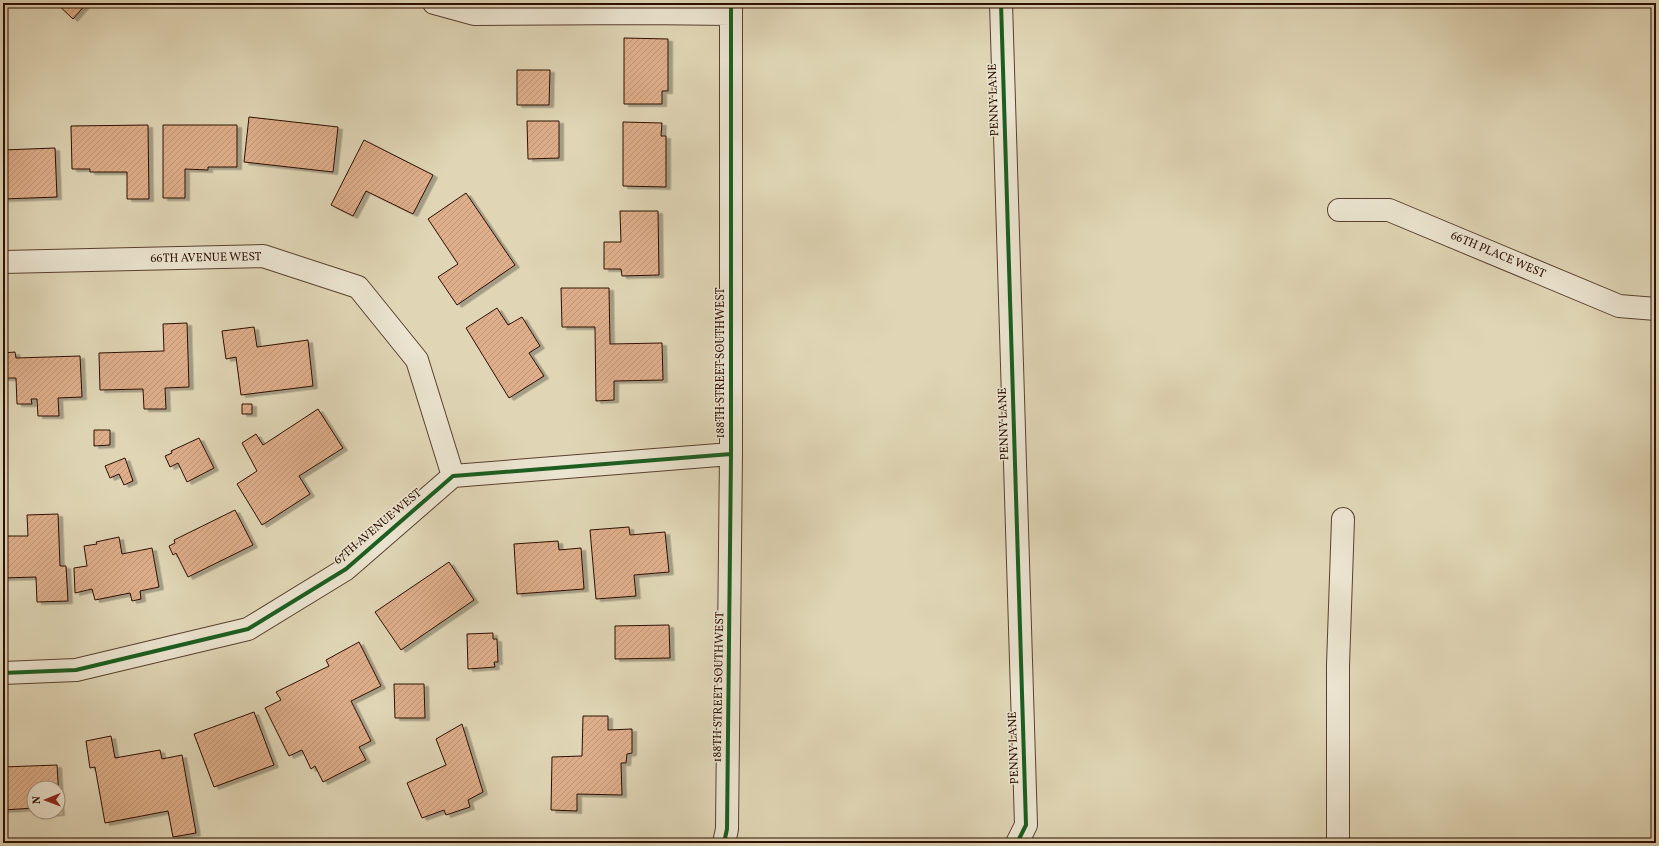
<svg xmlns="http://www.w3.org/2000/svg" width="1659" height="846" font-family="Vollkorn,serif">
  <defs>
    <pattern id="building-hatch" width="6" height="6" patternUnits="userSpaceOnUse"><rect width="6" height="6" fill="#dfaf8b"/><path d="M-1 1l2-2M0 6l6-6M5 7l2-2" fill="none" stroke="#c09576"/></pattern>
    <filter id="shadow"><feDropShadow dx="4.5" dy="2.5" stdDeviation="0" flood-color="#0004"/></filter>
  </defs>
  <rect width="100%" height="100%" fill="#e0d6b6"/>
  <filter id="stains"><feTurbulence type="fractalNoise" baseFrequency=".005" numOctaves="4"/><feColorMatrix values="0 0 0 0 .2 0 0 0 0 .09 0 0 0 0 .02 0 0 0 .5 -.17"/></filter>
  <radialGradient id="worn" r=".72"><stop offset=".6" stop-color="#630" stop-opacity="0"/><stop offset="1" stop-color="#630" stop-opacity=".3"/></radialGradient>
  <path fill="url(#building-hatch)" stroke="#2c0e00" filter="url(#shadow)" d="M56,3h31l-14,16z
    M624,38l44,1v52h-6v13h-38z
    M517,70h33l-1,35h-32z
    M249,117l89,10 -5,45 -89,-10z
    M527,121h32v37l-31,1z
    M623,122l39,1 -1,13h5v51l-43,-1z
    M148,125l1,74h-22v-27h-37v-3h-18l-1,-43z
    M163,125h74v42h-29v3l-23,-1v29h-22z
    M364,140l69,35 -20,39 -47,-23 -13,25 -22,-11z
    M55,148l2,49 -54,2v-49z
    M466,193l49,72 -58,40 -19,-28 20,-13 -30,-45z
    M620,211h38l1,64 -37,1 -1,-7h-17v-27h17z
    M561,288h48l1,56 52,-1 1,37 -49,1v19l-18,1 -1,-74h-33z
    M497,308l11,17 14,-8 18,29 -11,7 15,23 -35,22 -43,-70z
    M187,323l2,64 -24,1 1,21h-22l-1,-20 -43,1 -1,-37 65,-2 -1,-27z
    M254,327l3,20 51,-7 5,46 -72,9 -5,-38 -10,2 -4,-28z
    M15,352l1,6 64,-2 2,41 -24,1 1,18h-21l-1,-17h-6l1,5h-15l-1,-26h-13v-25z
    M242,404h10v10h-10z
    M318,409l25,39 -44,28 11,18 -48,31 -25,-41 20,-13 -15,-28 14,-9 7,11z
    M94,430h16v15l-16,1z
    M199,438l15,30 -27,14 -9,-19 -8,4 -5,-11 7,-3 -1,-2z
    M125,458l8,23 -9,4 -5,-11 -9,4 -5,-12z
    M235,510l18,35 -65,32 -12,-24 -3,2 -4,-9 6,-3 -1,-3z
    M58,514l2,52h6l2,35 -31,1 -1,-25 -33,1v-42h25l-1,-21z
    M629,527l1,8 35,-3 4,40 -35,3 2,21 -40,3 -6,-69z
    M119,537l3,17 30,-6 7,39 -19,4 1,8 -9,2 -2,-8 -35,7 -3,-11 -17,4 -1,-25 13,-2 -3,-20 13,-2 -1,-2z
    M558,541l1,9 22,-2 3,41 -67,5 -3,-50z
    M449,562l25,38 -73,50 -26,-38z
    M669,625l1,33 -55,1v-33z
    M493,633v6h4l1,23h-4l1,5 -27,2 -1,-35z
    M359,642l22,44 -30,15 20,40 -12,6 7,13 -43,22 -8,-16 -4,3 -9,-19 -13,6 -24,-48 16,-8 -5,-8 53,-26 -3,-6z
    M394,684h30l1,34h-30z
    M254,712l20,53 -60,22 -20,-53z
    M583,716h25v14l24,-1v24l-5,1 -1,9h-5l1,32 -45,-1v17l-26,-1 1,-53 30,-1z
    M462,724l21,68 -15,8 2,7 -24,8 -2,-5 -22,8 -15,-35 39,-18 -10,-26z
    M111,736l4,22 45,-8 2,9 20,-4 14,78 -23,4 -5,-26 -63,12 -10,-56 -5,1 -4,-27z
    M57,765l3,48 -18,1v-2h16v-24h-24v20l-31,2v-43z"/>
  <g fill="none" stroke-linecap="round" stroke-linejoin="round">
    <g stroke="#59402e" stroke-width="24">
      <path id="minor" d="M434,3l40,11 171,-1v-10
        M1001,3l25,822 -9,18
        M645,13l86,1
        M1339,210h50l230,96 37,3
        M3,262l260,-6 95,31 59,73 36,116
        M3,673l73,-3 172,-41 98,-60 107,-93 278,-22
        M724,843l3,-14 4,-375v-451
        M1338,843v-178l5,-146"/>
    </g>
    <use href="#minor" stroke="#ebe4d0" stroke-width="22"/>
    <g stroke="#ebe4d0" stroke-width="6">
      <path id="cycleway" d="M1001,3l25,822 -9,18
        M3,673l73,-3 172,-41 98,-60 107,-93 278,-22
        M724,843l3,-14 4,-375v-451"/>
    </g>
    <use href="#cycleway" stroke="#1b5e20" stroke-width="4"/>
  </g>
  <g text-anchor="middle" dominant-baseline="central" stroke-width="3" stroke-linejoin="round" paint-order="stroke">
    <g font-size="12" fill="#2c0e00" stroke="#ebe4d0">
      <text transform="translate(994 100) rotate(-92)">PENNY LANE</text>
      <text transform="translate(1498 255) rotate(23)">66TH PLACE WEST</text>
      <text transform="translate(206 258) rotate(-1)">66TH AVENUE WEST</text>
      <text transform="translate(721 363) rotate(-90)">188TH STREET SOUTHWEST</text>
      <text transform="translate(1004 424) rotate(-92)">PENNY LANE</text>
      <text transform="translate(378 527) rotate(-40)">67TH AVENUE WEST</text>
      <text transform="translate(719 687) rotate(-89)">188TH STREET SOUTHWEST</text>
      <text transform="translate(1014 748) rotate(-92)">PENNY LANE</text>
    </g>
  </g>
  <rect width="1659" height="846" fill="none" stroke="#e0d6b6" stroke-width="16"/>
  <rect x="4" y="4" width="1651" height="838" fill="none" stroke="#2c0e00" stroke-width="2"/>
  <rect x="8" y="8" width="1643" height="830" fill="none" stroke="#2c0e00"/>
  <g transform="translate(46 800) rotate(269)"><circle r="19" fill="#ebe4d0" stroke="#9f8e7d"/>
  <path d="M0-3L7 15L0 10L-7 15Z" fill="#8f2418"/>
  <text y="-6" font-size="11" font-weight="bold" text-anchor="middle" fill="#2c0e00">N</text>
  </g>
  <rect width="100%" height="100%" filter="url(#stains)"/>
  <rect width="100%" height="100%" fill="url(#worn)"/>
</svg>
